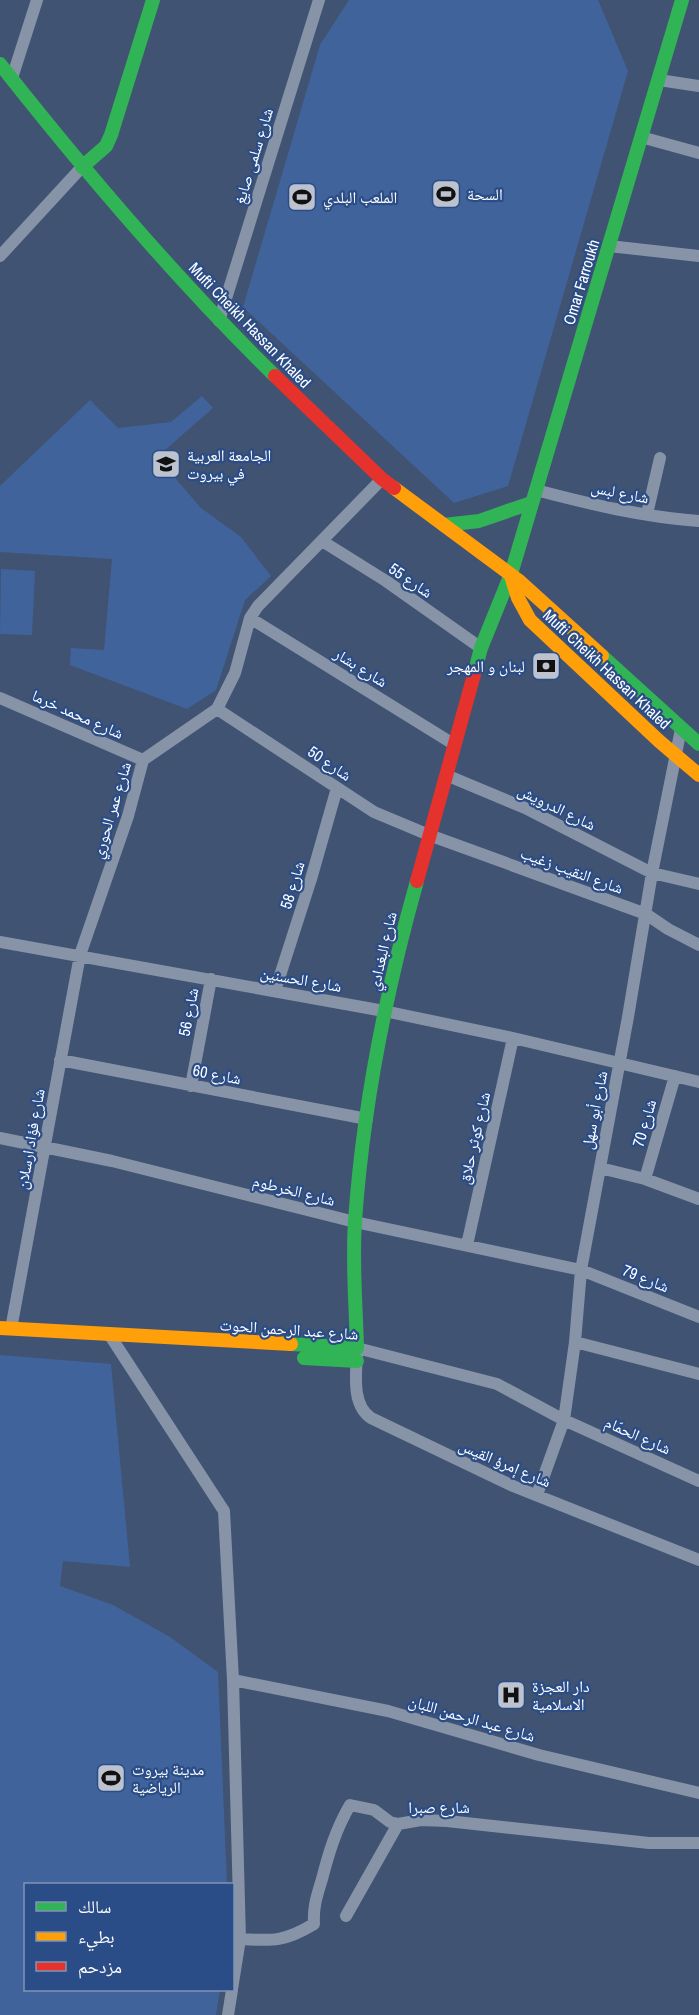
<svg xmlns="http://www.w3.org/2000/svg" width="699" height="2015" font-family="'Archivo Narrow','Noto Naskh Arabic',sans-serif">
  <rect width="100%" height="100%" fill="#405372"/>
  <path fill="#41639c" d="M349,0h249l30,71 -120,415 -54,17 -211,-196 77,-262z
    M202,396l11,12 -56,49 44,51 40,29 30,39 -26,24 -29,90 -29,19 -117,-44 1,-17 33,2 8,-91 -112,-7v-66l90,-86 28,28 53,-6z
    M1,569l34,2 -3,64 -32,-1z
    M0,1355l111,9 19,203 -67,-6 -3,25 53,19 57,32 48,35 9,212h-201v106h194l-4,25h-216z"/>
  <g fill="none" stroke-linecap="round" stroke-linejoin="round">
    <path stroke="#8794a8" stroke-width="12" d="M12,78l25,-78
      M659,80l40,6
      M641,137l58,16
      M609,246l90,10
      M0,256l82,-89
      M219,321l100,-321
      M536,490c53,14 108,27 163,31
      M647,514l13,-56
      M322,541l64,40 95,67
      M250,618l205,127
      M0,698l143,62
      M217,709l157,103 55,23 217,79 22,15 31,16
      M446,775l79,33 127,65 47,11
      M0,942l384,69 129,27 186,44
      M275,991l36,-112 26,-91
      M60,1060l307,59
      M191,1086l20,-107
      M0,1138l112,23 243,61 226,48 118,47
      M600,1168l45,11 54,20
      M645,1179l30,-103
      M467,1245l46,-207
      M11,1329l69,-374 48,-139 15,-56 74,-51 18,-36 15,-55 8,-12 124,-127
      M109,1334l115,177 9,169 7,259 -8,50
      M575,1342l124,32
      M699,1481l-135,-61 -67,-36 -140,-36c0,22 -7,56 14,70l142,68 186,74
      M537,1495l27,-75 11,-78 6,-72 47,-253 24,-144 29,-144
      M233,1680l155,31 151,44 160,38
      M346,1916l52,-92
      M240,1939c33,2 44,3 74,-15 -1,-18 3,-28 8,-45 7,-27 14,-50 28,-74l24,5 16,12 8,2 23,-4 26,1 202,22h50
      M228,2015l4,-25"/>
    <path stroke="#30b455" stroke-width="14" d="M0,64c86,109 176,215 275,312
      M82,167l24,-21 5,-11 42,-135
      M444,525l35,-4 52,-18
      M602,656l97,88
      M475,671l6,-23 30,-74 171,-574
      M291,1344l66,4c-1,-42 -5,-85 -2,-127 8,-114 31,-230 62,-340
      M304,1358l53,3"/>
    <path stroke="#ff9f0a" stroke-width="14" d="M394,488l124,92 84,76
      M511,576l7,22 12,22 129,121 40,34
      M0,1328l291,16"/>
    <path stroke="#e5322d" stroke-width="14" d="M275,376l107,103 12,9
      M417,881l58,-210"/>
  </g>
  <defs>
    <g id="stadium-square" transform="scale(1.5)"><rect x="-9" y="-9" width="18" height="18" rx="4" fill="#bcc3ce" stroke="#2b4d87"/><path d="M0-5a6.5 5 0 1 0 0 10a6.5 5 0 1 0 0-10ZM-3.5-1.8h7v3.6h-7Z" fill="#111"/></g>
    <g id="university-square" transform="scale(1.5)"><rect x="-9" y="-9" width="18" height="18" rx="4" fill="#bcc3ce" stroke="#2b4d87"/><path d="M0-5L7-2L0 1L-7-2ZM-4 1L0 2.5L4 1V4Q0 6-4 4Z" fill="#111"/></g>
    <g id="bank-square" transform="scale(1.5)"><rect x="-9" y="-9" width="18" height="18" rx="4" fill="#bcc3ce" stroke="#2b4d87"/><path d="M-6-4H6V4H-6ZM0-2.3a2.3 2.3 0 1 0 0 4.6a2.3 2.3 0 1 0 0-4.6Z" fill="#111"/></g>
    <g id="hospital-square" transform="scale(1.5)"><rect x="-9" y="-9" width="18" height="18" rx="4" fill="#bcc3ce" stroke="#2b4d87"/><path d="M-5-5h3v3.5h4V-5h3V5h-3V1.5h-4V5h-3Z" fill="#111"/></g>
  </defs>
  <g fill-rule="evenodd">
    <use href="#stadium-square" x="446" y="194"/>
    <use href="#stadium-square" x="302" y="197"/>
    <use href="#university-square" x="166" y="464"/>
    <use href="#bank-square" x="546" y="666"/>
    <use href="#hospital-square" x="511" y="1695"/>
    <use href="#stadium-square" x="111" y="1778"/>
  </g>
  <g text-anchor="middle" dominant-baseline="central" stroke-width="4.5" stroke-linejoin="round" paint-order="stroke">
    <g font-size="16" fill="#fff" stroke="#2b4d87">
      <text transform="translate(253 156) rotate(-73)">شارع سلمى صايغ</text>
      <text transform="translate(581 282) rotate(-73)">Omar Farroukh</text>
      <text transform="translate(250 325) rotate(46)">Mufti Cheikh Hassan Khaled</text>
      <text transform="translate(620 492) rotate(11)">شارع لبس</text>
      <text transform="translate(411 580) rotate(34)">شارع 55</text>
      <text transform="translate(361 667) rotate(32)">شارع بشار</text>
      <text transform="translate(607 669) rotate(43)">Mufti Cheikh Hassan Khaled</text>
      <text transform="translate(78 714) rotate(24)">شارع محمد خرما</text>
      <text transform="translate(330 763) rotate(34)">شارع 50</text>
      <text transform="translate(557 807) rotate(26)">شارع الدرويش</text>
      <text transform="translate(111 810) rotate(-73)">شارع عمر الحوري</text>
      <text transform="translate(572 870) rotate(20)">شارع النقيب زغيب</text>
      <text transform="translate(292 885) rotate(-73)">شارع 58</text>
      <text transform="translate(382 951) rotate(-77)">شارع البغدادي</text>
      <text transform="translate(301 979) rotate(10)">شارع الحسنين</text>
      <text transform="translate(188 1012) rotate(-79)">شارع 56</text>
      <text transform="translate(217 1074) rotate(11)">شارع 60</text>
      <text transform="translate(594 1110) rotate(-79)">شارع أبو سهل</text>
      <text transform="translate(644 1123) rotate(-74)">شارع 70</text>
      <text transform="translate(474 1138) rotate(-77)">شارع كوثر حلاق</text>
      <text transform="translate(30 1139) rotate(-80)">شارع فؤاد ارسلان</text>
      <text transform="translate(294 1190) rotate(14)">شارع الخرطوم</text>
      <text transform="translate(646 1278) rotate(22)">شارع 79</text>
      <text transform="translate(289 1329) rotate(4)">شارع عبد الرحمن الحوت</text>
      <text transform="translate(638 1435) rotate(24)">شارع الحمّام</text>
      <text transform="translate(505 1463) rotate(23)">شارع إمرؤ القيس</text>
      <text transform="translate(472 1718) rotate(16)">شارع عبد الرحمن اللبان</text>
      <text x="439" y="1807">شارع صبرا</text>
    </g>
    <g font-size="16" fill="#fff" stroke="#2b4d87" text-anchor="start">
      <text x="467" y="194">السحة</text>
      <text x="323" y="197">الملعب البلدي</text>
      <text x="187" y="455">الجامعة العربية<tspan x="187" dy="18">في بيروت</tspan></text>
      <text x="525" y="666" text-anchor="end">لبنان و المهجر</text>
      <text x="532" y="1686">دار العجزة<tspan x="532" dy="18">الاسلامية</tspan></text>
      <text x="132" y="1769">مدينة بيروت<tspan x="132" dy="18">الرياضية</tspan></text>
    </g>
  </g>
  <rect x="24" y="1883" width="210" height="108" fill="#2b4d87" stroke="#8094b7" stroke-width="1.5"/>
  <rect x="36" y="1902" width="30" height="9" fill="#30b455" stroke="#8094b7" stroke-width="1.5"/>
  <text x="78" y="1913" font-size="18" fill="#ffffff">سالك</text>
  <rect x="36" y="1932" width="30" height="9" fill="#ff9f0a" stroke="#8094b7" stroke-width="1.5"/>
  <text x="78" y="1943" font-size="18" fill="#ffffff">بطيء</text>
  <rect x="36" y="1962" width="30" height="9" fill="#e5322d" stroke="#8094b7" stroke-width="1.5"/>
  <text x="78" y="1973" font-size="18" fill="#ffffff">مزدحم</text>
</svg>
